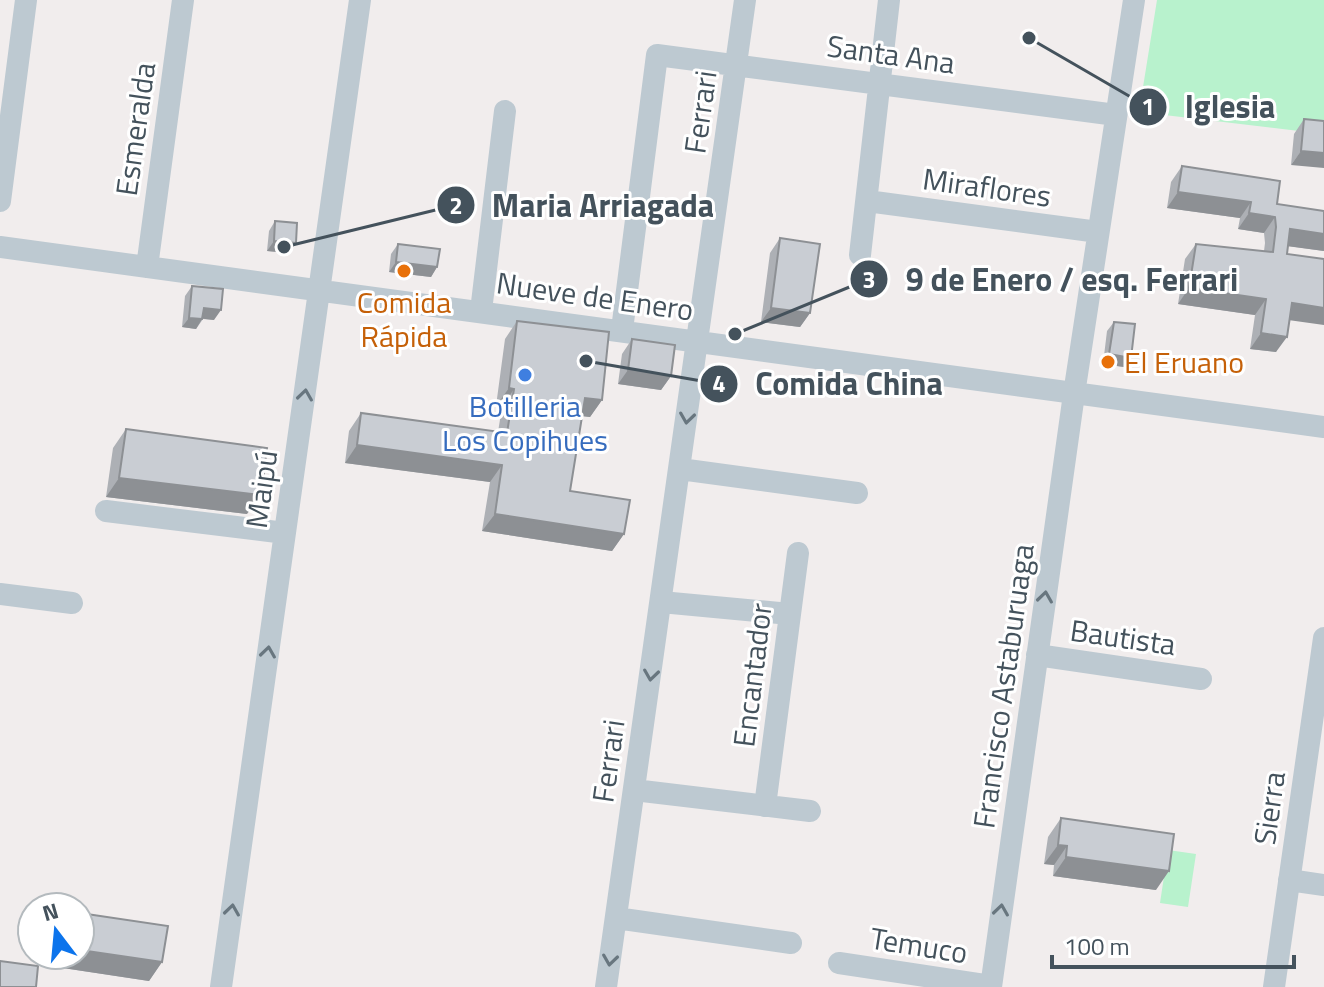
<svg xmlns="http://www.w3.org/2000/svg" width="1324" height="987" font-family="'Titillium Web',sans-serif">
  <rect width="100%" height="100%" fill="#f1eded"/>
  <path fill="#b8f2cd" d="M1157,0h167v134l-185,-22z
    M1168,850l28,4 -8,53 -28,-4z"/>
  <g fill="none" stroke-linecap="round" stroke-linejoin="round">
    <path stroke="#bdc9d1" stroke-width="22" d="M0,201l26,-201
      M867,201l231,31
      M0,247l1324,180
      M860,255l29,-255
      M147,267l36,-267
      M481,311l24,-200
      M622,330l35,-275 459,60
      M680,469l177,24
      M106,511l179,22
      M0,594l72,9
      M661,602l129,12
      M1037,655l164,24
      M634,790l176,21
      M765,806l33,-253
      M1289,880l35,5
      M616,918l175,25
      M839,963l152,23
      M221,987l139,-987
      M606,987l139,-987
      M991,987l83,-593 60,-394
      M1274,987l50,-349"/>
  </g>
  <path fill="#adb0b5" d="M1304,119l20,2 -33,44 3,-31z
    M1182,166l95,38 47,47 -36,-5 -1,8 2,66 -13,32 -26,-3 5,-34 -77,-11 7,-45 11,-15 68,7 1,-8 -1,-10 -26,-4 2,-11 -73,-10 4,-26z
    M275,221l21,22 -7,10 -22,-2 2,-20z
    M780,238l30,75 -10,14 -39,-5 9,-69z
    M398,244l39,23 -6,10 -42,-5 2,-18z
    M192,286l22,34 -11,-1 -7,10 -14,-2 3,-31z
    M517,321l85,79 -12,17 -8,-1 -12,75 54,43 -12,17 -130,-20 8,-49 -145,-19 4,-32 12,-18 137,19 4,-25 -6,-1 9,-67z
    M1114,322l17,36 -7,9 -21,-3 4,-33z
    M632,339l39,37 -10,14 -43,-6 4,-30z
    M126,429l121,85 -141,-17 7,-49z
    M1061,818l95,72 -103,-14 1,-11 -10,-1 4,-27z
    M44,955h36l82,7 -13,19 -106,-16z"/>
  <path fill="#8d9094" d="M1301,151l23,2v15l-33,-3z
    M1178,192l73,10 -11,16 -73,-10z
    M1249,213l26,4 -11,16 -26,-4z
    M1290,229l34,5v17l-45,-6z
    M274,241l22,2 -7,10 -22,-2z
    M396,262l41,5 -6,10 -42,-5z
    M1189,288l77,11 -11,16 -77,-11z
    M1292,303l32,5v17l-43,-6z
    M204,308l17,2 -7,10 -17,-2z
    M771,308l39,5 -10,14 -39,-5z
    M189,318l13,1 -6,10 -14,-2z
    M1261,333l26,4 -11,15 -26,-3z
    M1109,354l22,4 -7,9 -21,-3z
    M628,370l43,6 -10,14 -43,-6z
    M509,388l5,1 -12,18 -6,-1z
    M585,398l17,2 -12,17 -18,-2z
    M357,445l145,20 -12,17 -145,-19z
    M119,478l142,17 -14,19 -141,-17z
    M495,514l129,20 -12,17 -130,-20z
    M1058,845l9,1 -13,19 -10,-1z
    M1066,857l103,14 -13,19 -103,-14z
    M80,950l82,12 -13,19 -106,-16 7,-10h30z"/>
  <path fill="#c9cdd3" stroke="#8d9094" stroke-width="2" d="M1304,119l20,2v32l-23,-2z
    M1182,166l98,15 -3,23 47,7v23l-34,-5 -3,25 37,5v49l-32,-5 -5,34 -26,-4 5,-34 -77,-11 7,-44 77,8 3,-25 -1,-10 -26,-4 2,-11 -73,-10z
    M275,221l22,2 -1,20 -22,-2z
    M780,238l40,6 -10,69 -39,-5z
    M398,244l42,5 -3,18 -41,-5z
    M192,286l31,3 -2,21 -17,-2 -2,11 -13,-1z
    M517,321l92,11 -7,68 -17,-2 -15,93 60,9 -6,34 -129,-20 7,-49 -145,-20 4,-32 146,20 7,-44 -5,-1z
    M1114,322l21,2 -4,34 -22,-4z
    M632,339l43,6 -4,31 -43,-6z
    M126,429l141,19 -6,47 -142,-17z
    M1061,818l113,16 -5,37 -103,-14 1,-11 -9,-1z
    M80,913l88,13 -6,36 -82,-12z
    M0,961l38,5 -2,21h-36z"/>
  <defs><path id="oneway-chevron" d="M-2-3.5L2.5 0L-2 3.5" fill="none" stroke-width="1.6" stroke-linecap="round" stroke-linejoin="round" transform="scale(2)"/></defs>
  <g stroke="#68767f">
    <use href="#oneway-chevron" transform="translate(305 395) rotate(-82)"/>
    <use href="#oneway-chevron" transform="translate(687 418) rotate(98)"/>
    <use href="#oneway-chevron" transform="translate(1045 597) rotate(-82)"/>
    <use href="#oneway-chevron" transform="translate(268 652) rotate(-82)"/>
    <use href="#oneway-chevron" transform="translate(651 675) rotate(98)"/>
    <use href="#oneway-chevron" transform="translate(232 910) rotate(-82)"/>
    <use href="#oneway-chevron" transform="translate(1001 910) rotate(-82)"/>
    <use href="#oneway-chevron" transform="translate(610 960) rotate(98)"/>
  </g>
  <g fill="#e8710a" stroke="#fff" stroke-width="3">
    <circle cx="404" cy="271" r="8"/>
    <circle cx="1108" cy="362" r="8"/>
  </g>
  <circle fill="#3f7fe0" stroke="#fff" stroke-width="3" cx="525" cy="375" r="8"/>
  <g text-anchor="middle" dominant-baseline="central" stroke-width="6" stroke-linejoin="round" paint-order="stroke">
    <g font-size="30" fill="#44525c" stroke="#fff">
      <text transform="translate(891 54) rotate(8)">Santa Ana</text>
      <text transform="translate(700 112) rotate(-82)">Ferrari</text>
      <text transform="translate(135 129) rotate(-82)">Esmeralda</text>
      <text transform="translate(987 187) rotate(8)">Miraflores</text>
      <text transform="translate(595 296) rotate(8)">Nueve de Enero</text>
      <text transform="translate(261 489) rotate(-82)">Maipú</text>
      <text transform="translate(1123 637) rotate(8)">Bautista</text>
      <text transform="translate(752 675) rotate(-83)">Encantador</text>
      <text transform="translate(1003 686) rotate(-82)">Francisco Astaburuaga</text>
      <text transform="translate(608 761) rotate(-82)">Ferrari</text>
      <text transform="translate(1269 808) rotate(-82)">Sierra</text>
      <text transform="translate(919 945) rotate(9)">Temuco</text>
    </g>
    <g font-size="30" fill="#c56008" stroke="#fff">
      <text x="404" y="302">Comida<tspan x="404" dy="34">Rápida</tspan></text>
      <text x="1124" y="362" text-anchor="start">El Eruano</text>
    </g>
    <g font-size="30" fill="#366cbe" stroke="#fff">
      <text x="525" y="406">Botilleria<tspan x="525" dy="34">Los Copihues</tspan></text>
    </g>
  </g>
  <path fill="none" stroke="#44525c" stroke-width="3" d="M1029 38L1148 107M284 247L456 205M735 334L869 279M586 361L719 384"/>
  <g fill="#44525c" stroke="#fff" stroke-width="3">
    <circle cx="1029" cy="38" r="8"/>
    <circle cx="284" cy="247" r="8"/>
    <circle cx="735" cy="334" r="8"/>
    <circle cx="586" cy="361" r="8"/>
    <circle cx="1148" cy="107" r="20"/>
    <circle cx="456" cy="205" r="20"/>
    <circle cx="869" cy="279" r="20"/>
    <circle cx="719" cy="384" r="20"/>
  </g>
  <g font-size="24" text-anchor="middle" font-weight="bold" fill="#fff">
    <text x="1148" y="115">1</text>
    <text x="456" y="214">2</text>
    <text x="869" y="288">3</text>
    <text x="719" y="392">4</text>
  </g>
  <g font-size="32" text-anchor="middle" font-weight="bold" fill="#44525c" stroke="#fff" stroke-width="6" stroke-linejoin="round" paint-order="stroke">
    <text x="1230" y="118">Iglesia</text>
    <text x="603" y="217">Maria Arriagada</text>
    <text x="1072" y="291">9 de Enero / esq. Ferrari</text>
    <text x="849" y="395">Comida China</text>
  </g>
  <g transform="translate(56 931) rotate(344)"><circle r="38" fill="#ffffff" stroke="#b4babe" stroke-width="2"/>
  <path d="M0-6L14 30L0 20L-14 30Z" fill="#0c74ec"/>
  <text y="-12" font-size="22" font-weight="bold" text-anchor="middle" fill="#44525c">N</text>
  </g>
  <path d="M1052 955v12h242v-12" fill="none" stroke="#44525c" stroke-width="4"/>
  <text x="1064" y="955" font-size="24" fill="#44525c" stroke="#ffffff" stroke-width="6" paint-order="stroke">100 m</text>
</svg>
